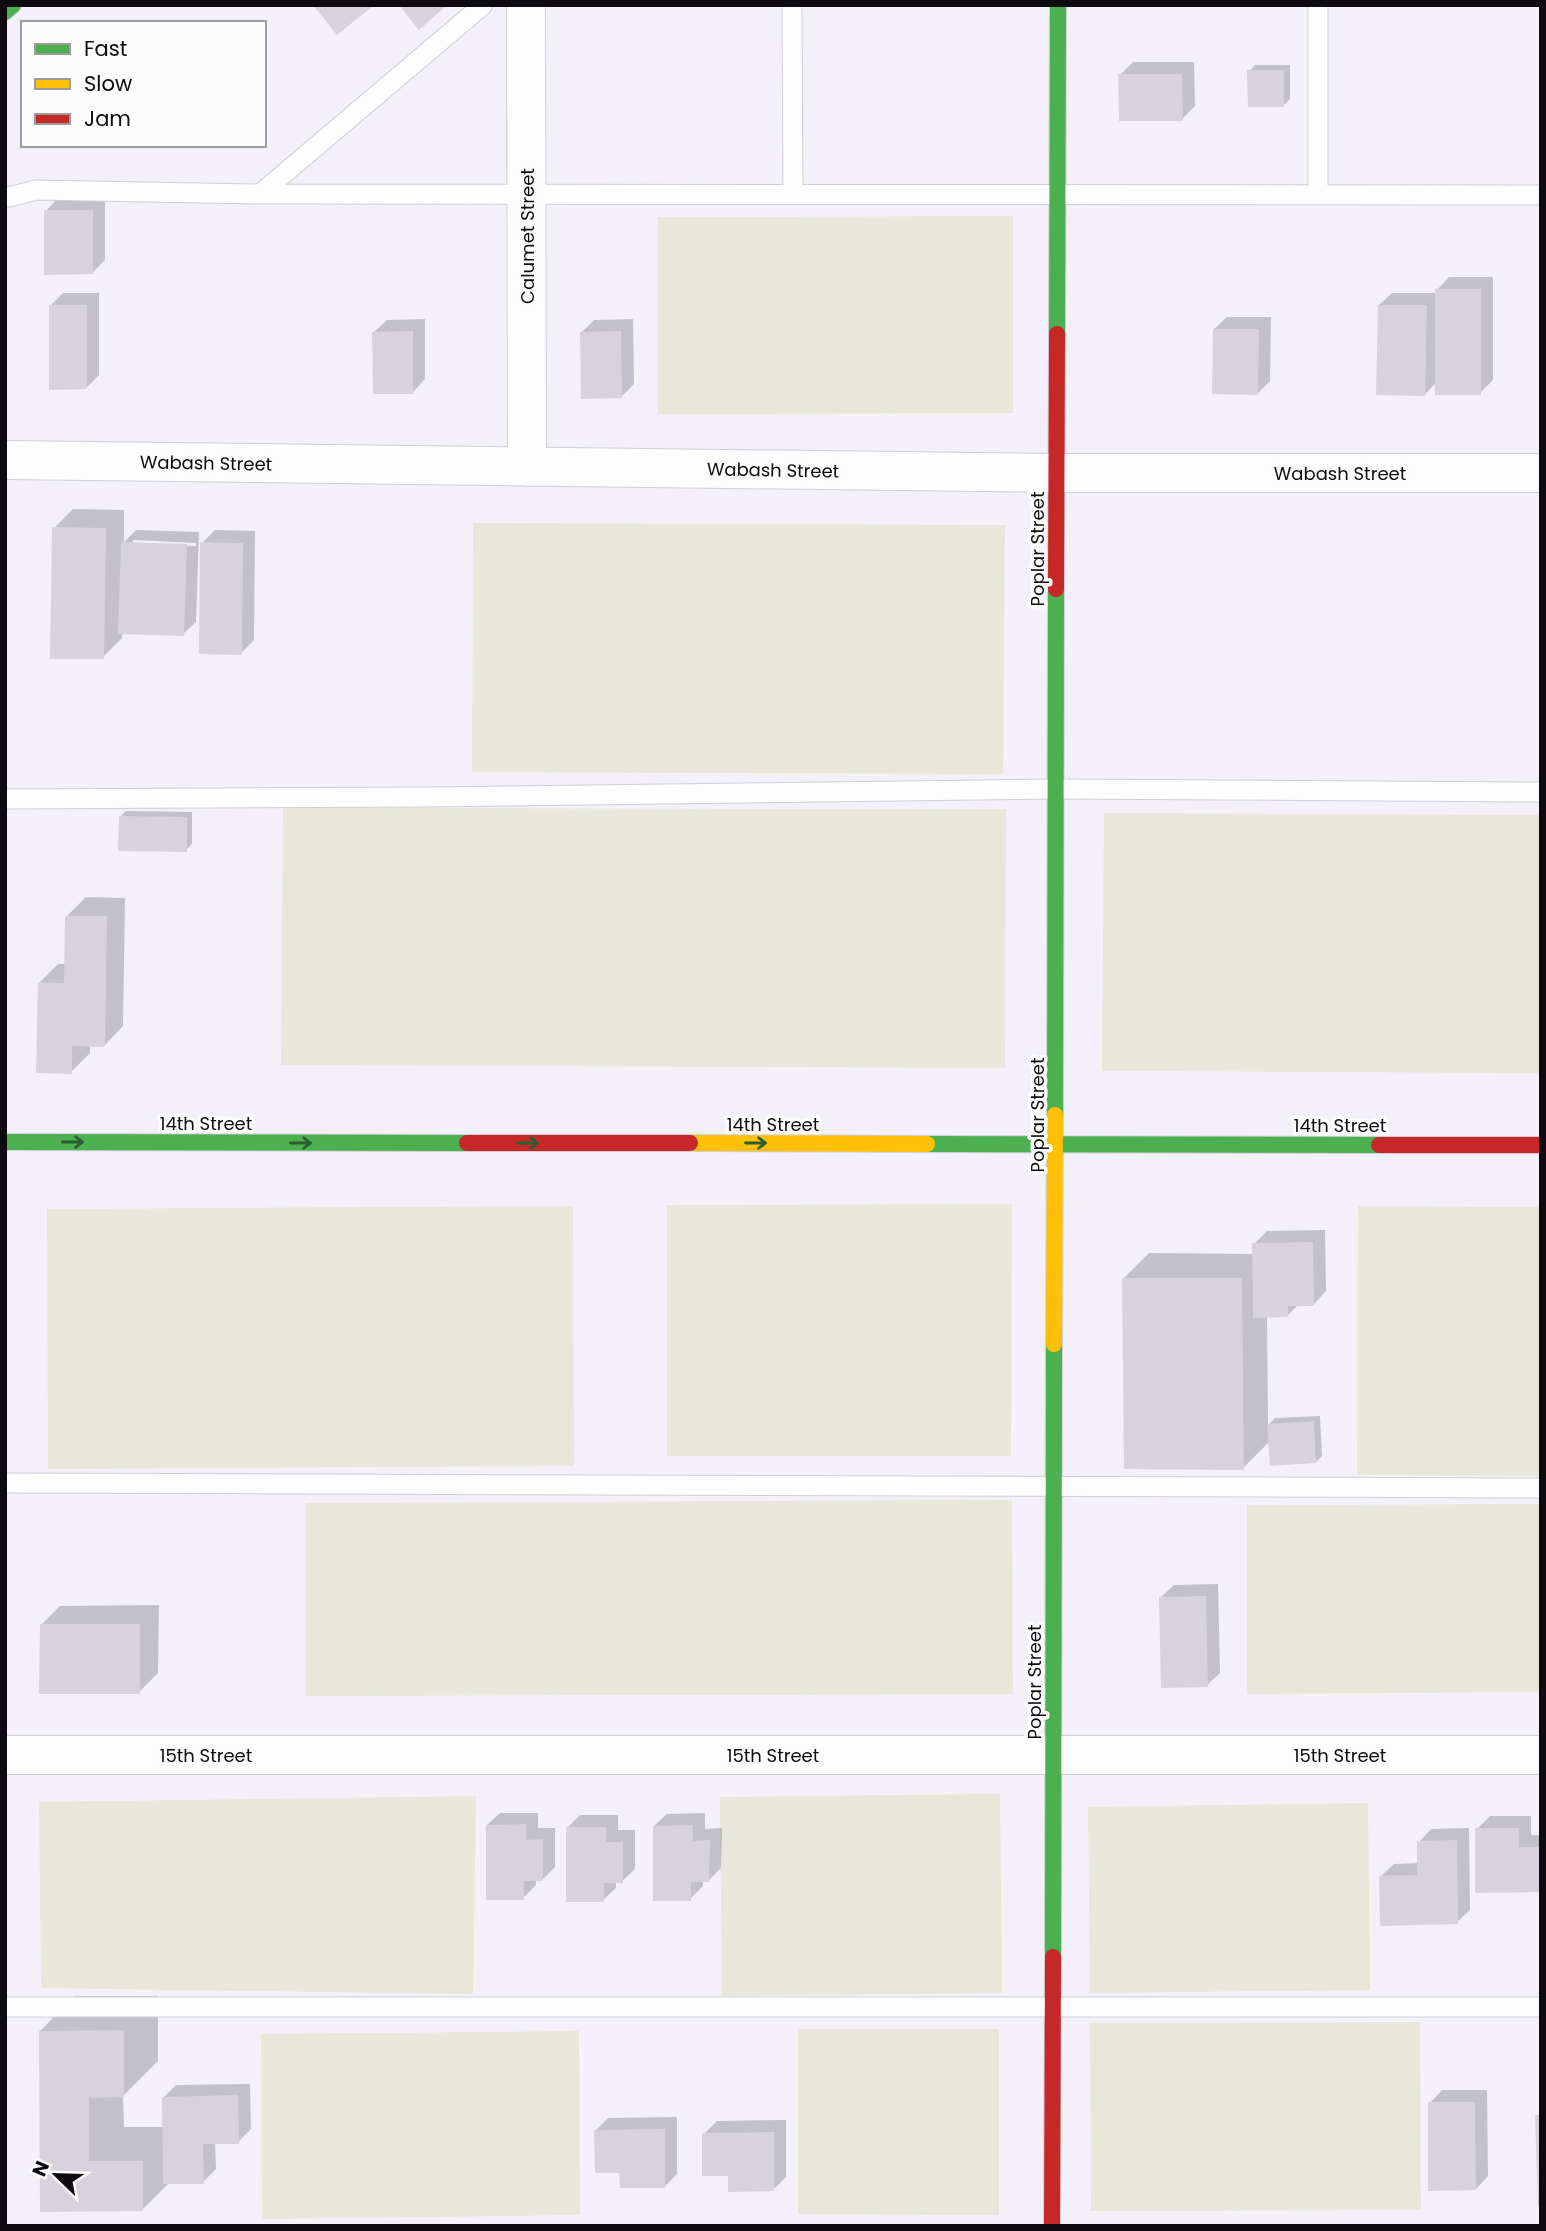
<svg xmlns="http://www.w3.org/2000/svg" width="1546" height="2231" font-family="Poppins,sans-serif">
  <rect width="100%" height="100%" fill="#f3f0fa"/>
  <path fill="#e7e8d9" d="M1013,216v197l-355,1v-197z
    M473,523l532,2 -2,249 -531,-2z
    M283,808l723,1 -1,259 -724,-3z
    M1104,813l437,2v258l-439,-2z
    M1012,1204l-1,252h-344v-251z
    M573,1206l1,260 -526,3 -1,-260z
    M1358,1206l183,1v269l-184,-1z
    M1012,1500l1,194 -707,2v-193z
    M1541,1504v188l-294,2v-189z
    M1000,1794l2,199 -280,3 -2,-199z
    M476,1796l-3,198 -432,-6 -2,-186z
    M1368,1803l2,187 -280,3 -2,-186z
    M1420,2022l1,188 -330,1 -1,-188z
    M798,2029h201v186l-201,-1z
    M579,2031l1,184 -318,4 -1,-185z"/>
  <path fill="#0003" fill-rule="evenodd" d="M1133,62h61l1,44 -13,13 -62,-44z
    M1255,65h35v34l-6,6 -35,-34z
    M58,198h47v62l-12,12 -47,-61z
    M1449,277h44v103l-13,13 -43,-11 -12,12 -46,-89 13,-12h45v-3z
    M63,293h36v82l-13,13 -36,-82z
    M1227,317h44l-1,64 -12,12 -44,-64z
    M425,319v60l-12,13 -39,-60 13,-12z
    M633,319l1,65 -13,13 -40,-64 13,-13z
    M73,509l51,1v32l12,-12 63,2 -3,90 -13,12 -61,-1v5l-19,19 -49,-129zM133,540l63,3v3l-63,-2z
    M215,530l40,1 -1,109 -13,13 -39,-110z
    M126,811l66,1v32l-6,6 -66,-33z
    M86,897l39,1 -2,128 -19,20 -14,-1v8l-19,19 -32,-89 19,-19h8l1,-48z
    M1325,1230l1,61 -12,13h-15l-11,11 -21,1 1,109 7,-7 45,-2 2,40 -6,6 -46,-21 -27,27 -119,-190 25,-25 105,1v-10l13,-13z
    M1218,1584l2,89 -13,12 -46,-88 13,-12z
    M159,1605l-1,68 -19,19 -98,-67 19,-19z
    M500,1813h38v15h17v39l-13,13h-6v5l-13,13 -36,-73z
    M705,1813v16l17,-1 -1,40 -12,12h-6v6l-13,13 -36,-73 13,-12z
    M580,1815h38v15h17v39l-13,12h-6v7l-13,12 -36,-72z
    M1490,1816h41v19h10v55l-64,-61z
    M1469,1828l1,82 -13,12 -76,-46 13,-12 25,-1v-21l12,-13z
    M75,1996h83v65l-35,35 1,31h40l-1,-29 13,-13 74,-1 1,45 -13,13h-23l1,27 -13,13h-33l-27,27 -102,1 -1,-179z
    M1442,2090h45l1,86 -12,13 -46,-86z
    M677,2117v57l-12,12 -44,-15 -25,-41 12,-12z
    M786,2120v57l-13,13 -44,-16 -25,-40 13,-13z"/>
  <path fill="#d7d2dd" d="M313,5h61l-37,30z
    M399,5h48l-28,25z
    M1247,70h37v37h-36z
    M1118,74h64l1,47h-64z
    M44,210h49v64l-49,1z
    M1435,289h46v106h-46z
    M49,305h38v84l-38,1z
    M1378,305h49l-2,91 -49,-1z
    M1213,329h46l-1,66 -46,-1z
    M413,331v63h-40l-1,-62z
    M621,331l1,67 -41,1 -1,-67z
    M52,527l54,1 -2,131h-54z
    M121,542l66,2 -3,92 -66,-2z
    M200,542l43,1 -1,112 -43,-1z
    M119,816l68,1v35l-69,-1z
    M65,916h42l-2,131 -33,-1v28l-36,-1 2,-91 26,1z
    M1313,1242l1,64h-26v11l-35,1 -1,-75z
    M1122,1278h120l2,192 -120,-1z
    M1314,1421l2,42 -46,3 -3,-42z
    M1206,1596l2,91 -47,1 -2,-91z
    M40,1624h100v70h-101z
    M526,1824v16l17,-1v42h-19v19h-38v-75z
    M693,1825v16l17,-1 -1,42h-18v19h-38v-75z
    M566,1827h40v15h17v41h-19v19h-38z
    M1475,1828h44v19h22v45l-66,1z
    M1457,1840l1,84 -78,2 -1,-50 38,-1v-34z
    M124,2030v67l-35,1v63h54v50l-103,1 -1,-181z
    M238,2095l1,49h-36l1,40h-41l-1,-87z
    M1428,2102h47l1,88 -48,1z
    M1535,2115h6v91h-3z
    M665,2129v59h-45l-1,-15h-24l-1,-43z
    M774,2132v59l-46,1v-16h-26v-43z"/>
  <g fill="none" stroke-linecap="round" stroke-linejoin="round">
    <g stroke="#d0ced5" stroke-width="21">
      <path id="lane" d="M792,5l1,189
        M260,194l1281,1
        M1318,194v-189
        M5,198l31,-8 224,4 223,-189
        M5,799l424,-2 627,-8 485,3
        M5,1483l1536,5
        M5,2007h1536"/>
    </g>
    <g stroke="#d0ced5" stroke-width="40">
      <path id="street" d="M526,5l1,462
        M5,460l1051,13h485
        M5,1755h1536"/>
    </g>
    <g stroke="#d0ced5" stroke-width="18">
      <path id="fast" d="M5,12l8,-7
        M1057,334l1,-329
        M1055,1115l1,-526
        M5,1142l462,1
        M927,1144l452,1
        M1053,1957l1,-613"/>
    </g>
    <g stroke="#d0ced5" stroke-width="18">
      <path id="slow" d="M690,1143l237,1
        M1054,1344l1,-229"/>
    </g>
    <g stroke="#d0ced5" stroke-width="18">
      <path id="jam" d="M1056,589l1,-255
        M467,1143h223
        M1379,1145h162
        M1052,2226l1,-269"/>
    </g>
    <use href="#lane" stroke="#fdfdfe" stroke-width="19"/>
    <use href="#street" stroke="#fdfdfe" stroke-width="38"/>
    <use href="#fast" stroke="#4caf50" stroke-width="16"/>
    <use href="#slow" stroke="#ffc107" stroke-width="16"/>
    <use href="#jam" stroke="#c62828" stroke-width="16"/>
  </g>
  <defs><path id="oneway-shaft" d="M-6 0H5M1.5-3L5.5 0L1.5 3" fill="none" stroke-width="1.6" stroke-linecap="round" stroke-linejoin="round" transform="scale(1.75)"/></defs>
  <g stroke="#2c5c30">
    <use href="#oneway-shaft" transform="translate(73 1142)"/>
    <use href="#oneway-shaft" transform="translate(301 1143)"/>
    <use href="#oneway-shaft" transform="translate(528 1143)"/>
    <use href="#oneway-shaft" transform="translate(756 1143)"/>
  </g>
  <g text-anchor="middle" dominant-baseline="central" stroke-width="7" stroke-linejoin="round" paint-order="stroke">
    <g font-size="18" fill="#0d0a10" stroke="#fcfcfc">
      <text transform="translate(527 236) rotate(-90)">Calumet Street</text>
      <text transform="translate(206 463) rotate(1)">Wabash Street</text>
      <text transform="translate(773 470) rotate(1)">Wabash Street</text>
      <text x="1340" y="473">Wabash Street</text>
      <text transform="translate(1037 549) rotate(-90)">Poplar Street</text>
      <text transform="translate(1037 1115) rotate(-90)">Poplar Street</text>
      <text x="206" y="1123">14th Street</text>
      <text x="773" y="1124">14th Street</text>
      <text x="1340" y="1125">14th Street</text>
      <text transform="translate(1034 1682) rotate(-90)">Poplar Street</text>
      <text x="206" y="1755">15th Street</text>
      <text x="773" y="1755">15th Street</text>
      <text x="1340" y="1755">15th Street</text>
    </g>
  </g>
  <rect width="1546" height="2231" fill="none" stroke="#0d0a10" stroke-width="14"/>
  <rect x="21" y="21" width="245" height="126" fill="#fcfcfc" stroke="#9c9b9e" stroke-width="2"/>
  <rect x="35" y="44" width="35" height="10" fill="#4caf50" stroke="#9c9b9e" stroke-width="2"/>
  <text x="84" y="56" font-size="21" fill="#0d0a10">Fast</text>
  <rect x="35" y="79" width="35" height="10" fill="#ffc107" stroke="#9c9b9e" stroke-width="2"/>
  <text x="84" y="91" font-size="21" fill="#0d0a10">Slow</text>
  <rect x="35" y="114" width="35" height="10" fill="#c62828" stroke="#9c9b9e" stroke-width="2"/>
  <text x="84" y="126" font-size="21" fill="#0d0a10">Jam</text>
  <g transform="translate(56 2175) rotate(293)" stroke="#fcfcfc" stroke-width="5" paint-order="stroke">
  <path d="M0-5L12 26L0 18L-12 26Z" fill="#0d0a10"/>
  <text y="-10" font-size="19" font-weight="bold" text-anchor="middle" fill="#0d0a10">N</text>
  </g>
</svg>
